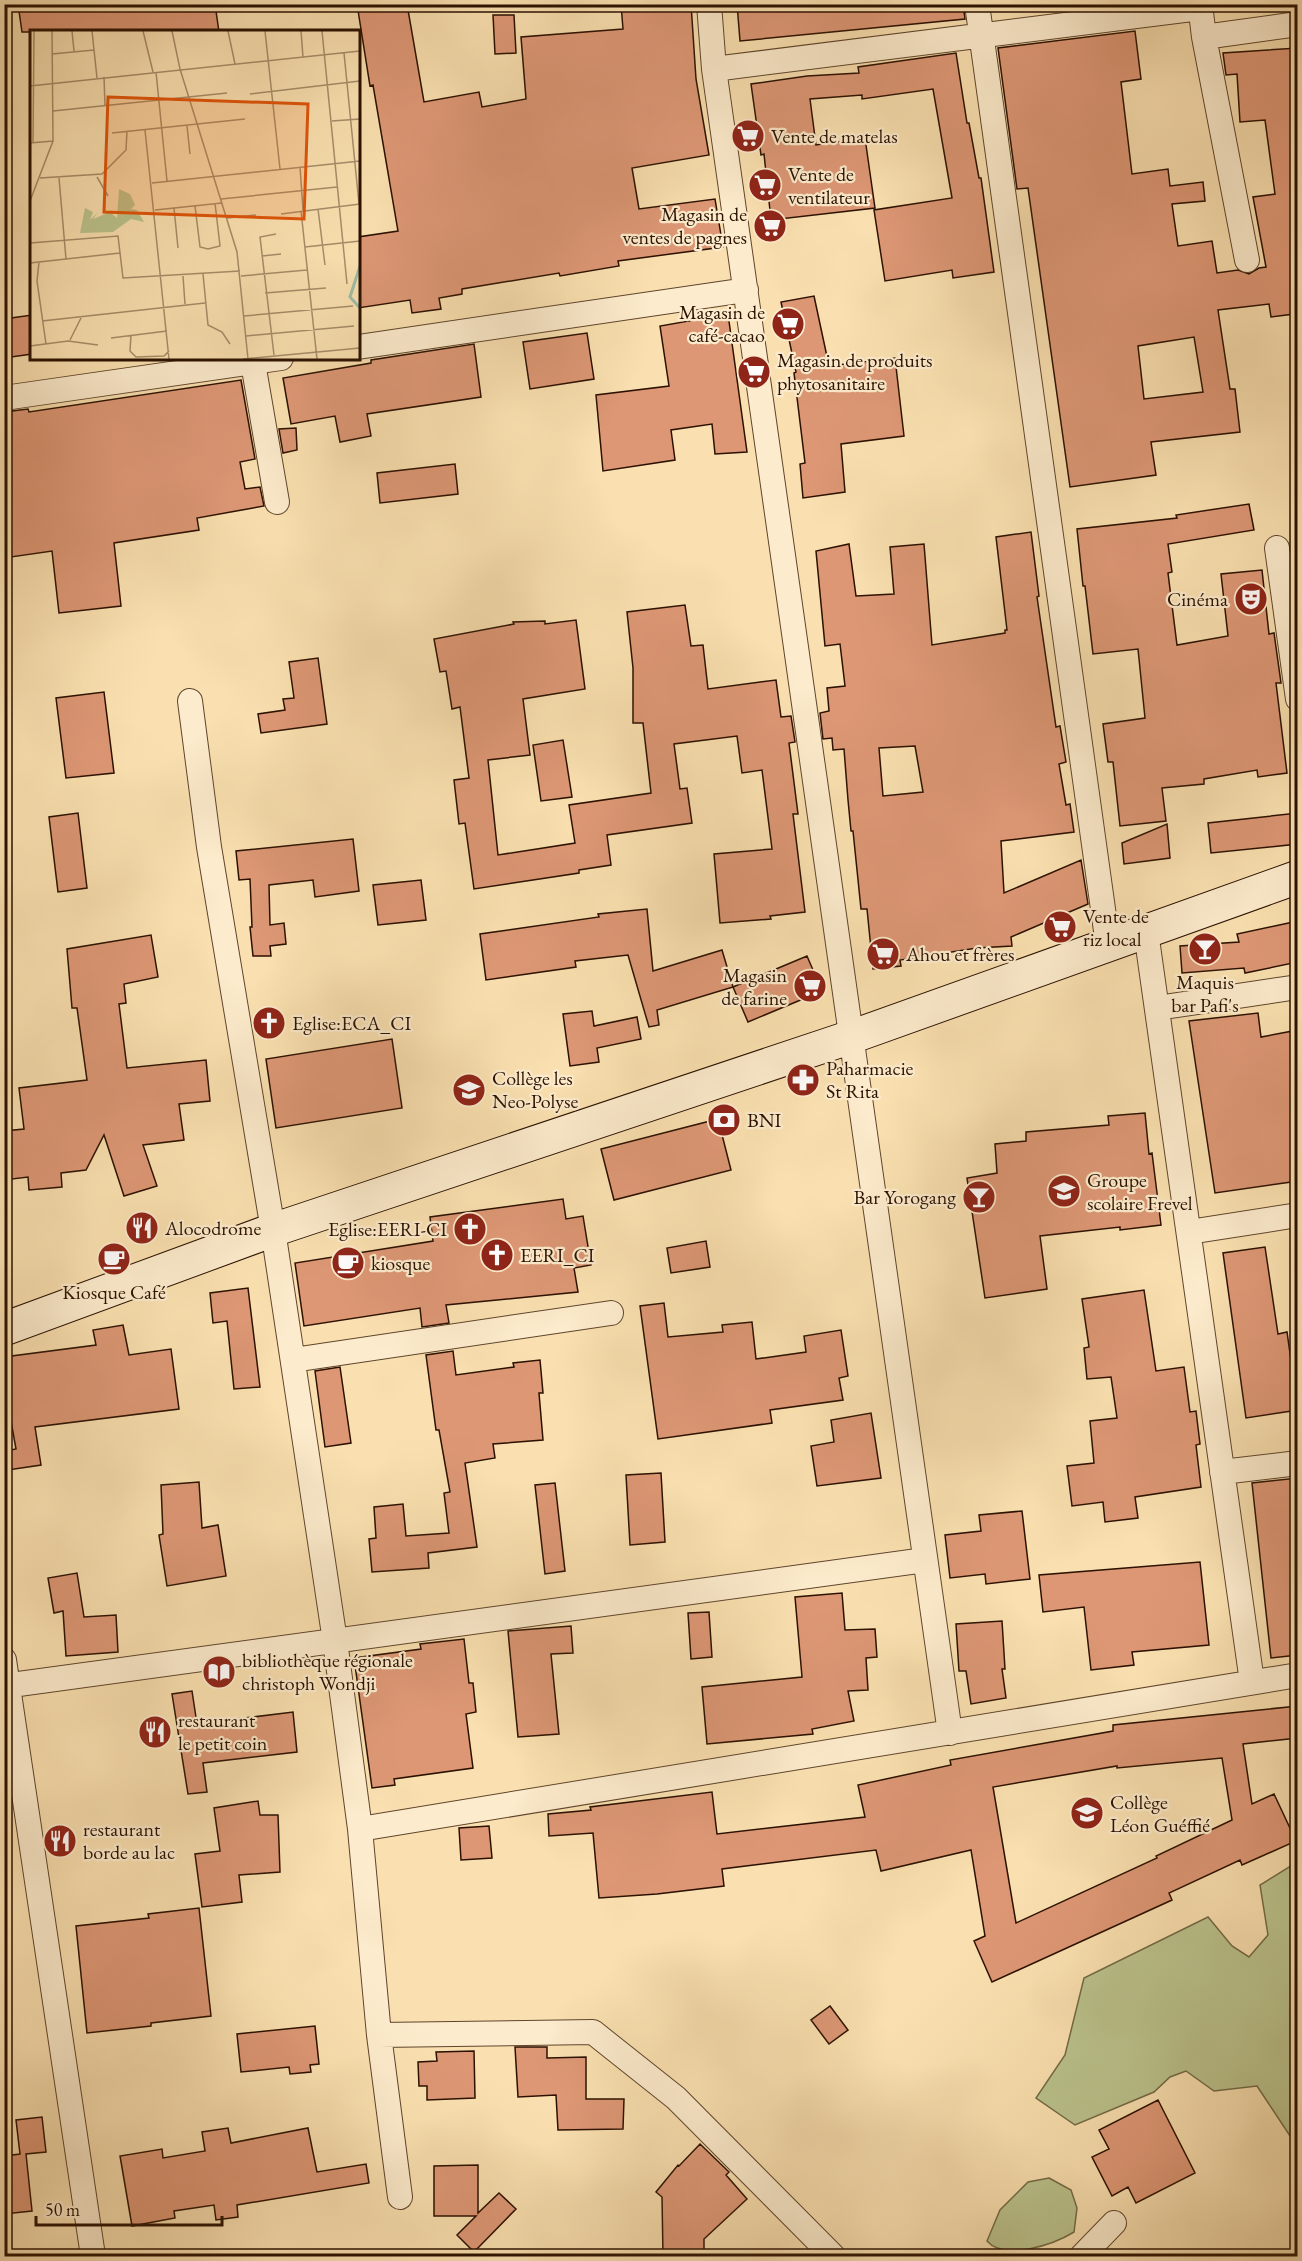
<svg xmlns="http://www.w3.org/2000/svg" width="1302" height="2261" font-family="'EB Garamond',serif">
  <rect width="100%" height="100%" fill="#fae0b0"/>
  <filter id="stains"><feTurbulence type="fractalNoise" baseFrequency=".00333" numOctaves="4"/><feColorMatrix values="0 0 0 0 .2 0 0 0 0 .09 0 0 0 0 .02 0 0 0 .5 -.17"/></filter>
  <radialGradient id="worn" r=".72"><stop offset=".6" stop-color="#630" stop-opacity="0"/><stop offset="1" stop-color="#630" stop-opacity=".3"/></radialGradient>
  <path fill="#bbc38d" stroke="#736a46" stroke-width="1.5" d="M1297,1862v273l-5,4 -35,-53 -43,5 -28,-20 -16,6 -16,15 -79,33 -39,-27 29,-43 19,-77 124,-61 24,29 17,11 19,-22 -8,-50z
    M1049,2178l22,12 6,18 -3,24c-21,13 -70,29 -87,9l13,-31 28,-28z"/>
  <path fill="#dd9775" stroke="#2b1100" stroke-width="1.5" fill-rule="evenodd" d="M18,4h197l4,28h-197z
    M357,4h50l17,98 55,-10 3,15 44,-8 -5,-62 102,-8 -2,-25h70l5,75 13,76 -77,13 7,41 76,-10 8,48 -105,14 1,5 -59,10 -1,-3 -97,16v5l-23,4 2,11 -29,4 -2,-13 -52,8v-71l40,-6 -25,-146 -3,1z
    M737,4h226l2,15 -225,22z
    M493,15h21l2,38 -21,1z
    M1135,31l6,48 -20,3 11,92 36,-5 2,17 33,-4 2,19 -33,3 6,42 34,-5 5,32 21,-3 11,4 10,-6 7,-1 -13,-70 22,-3 -10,-74 -25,2 -3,-48 -11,1 -3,-22 75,-5v237l-7,1 3,28 -23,3 -2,-13 -51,6 12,79h5l5,43 -89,10 5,33 -86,12 -42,-299 -11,1 -19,-141zM1194,337l9,55 -59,7 -6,-53z
    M956,53l11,70h2l10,55h2l13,94 -41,6 -1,-8 -67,11 -11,-71 78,-12 -19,-109 -71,10v-4l-52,4 6,46 49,-7 10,70 -104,12 -7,-66 -3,1 -10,-71 56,-8 52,-3 -1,-6z
    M814,296l15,70 66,-8 9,78 -63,8 4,48 -42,6 -3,-34 5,-1 -11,-90 2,-1 -15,-70z
    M728,314l19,138 -32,2 -3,-30 -41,6 4,30 -72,11 -7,-76 73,-9 -9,-60z
    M32,315v39l-28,4v-39z
    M587,333l7,46 -64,10 -7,-47z
    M474,344l7,53 -114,17 4,22 -31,6 -5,-26 -44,8 -8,-46 88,-15v-3z
    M241,380l14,79 -15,3 5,27 15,-2 4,19 -67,12 2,12 -85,13 7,63 -62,7 -7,-62 -48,7v-146l24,-3 1,3z
    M296,428l1,22 -14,3 -4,-24z
    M455,464l3,30 -78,9 -3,-30z
    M1249,504l5,26 -86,14 4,28 -4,1 9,72 51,-9 -7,-62 41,-4 7,64 5,-1 7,50h-5l11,90 -29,4 -1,-7 -53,9v5l-42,4 4,33 -46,5 -7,-64h-5l-5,-38 42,-6 -7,-69 -45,5 -8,-68h-2l-6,-57 100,-11 -1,-3z
    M1031,532l8,64 -2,1 19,130 4,-1 6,36 -7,2 7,41 4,-1 4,28 -73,9 3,52 77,-33 7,44 -77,33 1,9 -35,2 -77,12 1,6 -28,3 -6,-60h-6l-8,-78h-2l-3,-31 -4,-51 -11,1 -1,-12 -9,1 -3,-26 9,-2 -2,-23 18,-2 -5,-42 -15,2 -9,-95 33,-7 7,52 38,-2 -4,-47 34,-3 8,101 73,-12v-3h2l-11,-93zM915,746l8,46 -40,4 -4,-48z
    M685,605l6,41 12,-1 5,44 68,-9 5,37 10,-1 4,26 -6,1 9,71h-5l12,98 -35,4 1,3 -51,4 -6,-69 58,-5 -10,-79 -20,3 -5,-37 -63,8 6,45 7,-1 5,35 -85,12 4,30 -32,5v3l-105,16 -9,-66 -6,1 -5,-44 15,-2 -9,-71 -8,2 -6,-38 -6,1 -6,-33 80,-15 -1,-2 32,-1v3l31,-4 9,69 -62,10 7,56 -42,5 10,95 77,-12 -6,-38 82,-12 -8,-70h-10v-55l-6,-56z
    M318,658l9,66 -66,9 -3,-19 27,-4 -2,-11 11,-1 -5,-36z
    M104,692l10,81 -48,5 -10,-80z
    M563,740l9,57 -31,4 -8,-56z
    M78,813l9,75 -29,4 -9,-75z
    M1298,813v31l-87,9 -3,-30z
    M1167,824l3,34 -46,6 -2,-21z
    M353,839l6,52 -44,6 -2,-17 -44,5 1,40 14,-2 2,21 -16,2 1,10h-18l-3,-29h2l-2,-48 -11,1 -3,-29z
    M421,880l5,40 -48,5 -5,-40z
    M647,909l6,62 69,-21 11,37 -76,23 2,15 -10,2 -21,-72 -53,6 1,6 -90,13 -6,-46 119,-17 -1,-3z
    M1298,921v41l-53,11 -1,-5 -62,5 -2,-27 59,-4 -2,-8z
    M151,935l7,42 -34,7 2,19 -7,1 8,64 79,-8 4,41 -31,3 5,36 -41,5 14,41 -33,10 -20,-61 -18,35 -25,3 1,14 -33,3 -1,-13 -24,3v-49l20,-2 -5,-41 68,-8 -10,-72h-5l-5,-59z
    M807,956l15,35 -74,31 -15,-35z
    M592,1011l2,15 43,-9 4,22 -44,9 2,14 -29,4 -7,-52z
    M1258,1013l3,24 37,-7v151l-83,12 -26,-172z
    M392,1039l10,69 -126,20 -10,-69z
    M1145,1113l4,41 3,-1 9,72 -41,5v-3l-80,9 7,53 -62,9 -18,-120 30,-5 -2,-29 31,-3v-9l83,-7 -1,-9z
    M718,1119l13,51 -117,30 -13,-51z
    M563,1199l3,20 17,-3 8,49 -17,3 4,24 -132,13 3,18 -27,4 -2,-19 -116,18 -9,-63 138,-22 -3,-24z
    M706,1241l4,26 -39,6 -4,-25z
    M1265,1247l13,87 9,-2 11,78 -52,8 -23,-165z
    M248,1288l12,99 -26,2 -7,-68 -14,2 -3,-30z
    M1144,1290l12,81 28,-4 6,45 6,-1 4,33 -4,1 5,42 -66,10 3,21 -33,4 -2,-20 -31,4 -5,-40 27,-3 -4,-42 27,-3 -6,-41 -24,2 -3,-31 5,-1 -7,-48z
    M664,1303l4,34 55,-5 -1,-7 30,-3 4,37 50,-7 -2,-16 37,-6 7,46 -9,2 4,22 -73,10 2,13 -114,16 -18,-133z
    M123,1325l6,30 42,-6 8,60 -144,18 6,38 -33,5 -3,-19 11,-2 -12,-67v-25l92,-12 -3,-15z
    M453,1351l3,24 58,-8 -1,-4 27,-3 3,33h-4l4,47 -50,4 2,14 -30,5 12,84 -49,6 1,15 -57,4 -3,-33 7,-1 -2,-31 29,-3 3,32 43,-3 -5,-40 6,-1 -11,-62h-3l-10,-75z
    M340,1367l11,76 -26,4 -10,-76z
    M871,1413l10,65 -64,8 -6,-40 23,-4 -3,-22z
    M661,1473l4,69 -35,3 -4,-70z
    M1298,1478v177l-27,3 -19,-175z
    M199,1482l3,46 16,-3 8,51 -59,10 -8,-51 4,-1 -2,-49z
    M555,1483l10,88 -20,3 -10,-89z
    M1022,1511l8,68 -44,5 -1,-10 -35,4 -5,-43 36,-4 -2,-16z
    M1200,1562l9,83 -77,7 2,13 -43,5 -7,-63 -41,5 -4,-37z
    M77,1573l7,44 32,-2 2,37 -52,4 -3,-45 -9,2 -6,-35z
    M842,1593l3,37 30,-1 2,28 -11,1 2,32 -20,1 6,30 -42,8 1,5 -106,10 -5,-57 100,-10 -7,-80z
    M709,1612l3,45 -21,2 -3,-46z
    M1002,1621l3,48h-3l4,29 -35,6 -5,-33h-7l-3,-47z
    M571,1626l2,27 -22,1 8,80 -41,3 -10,-106z
    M464,1639l5,44h4l3,29 -10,2 7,54 -79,11 1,6 -23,3 -18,-130 67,-9 -1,-5z
    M192,1691l5,33 96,-12 4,40 -94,11 4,29 -19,2 -16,-100z
    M1298,1706v32l-55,6 9,60 22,-10 22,47 -54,24 -2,-5 -71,33 3,7 -180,82 -18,-41 11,-5 -14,-86 -90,21 -5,-21 -154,19 2,17 -67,8 -58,4 -6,-65 -44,3 -1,-22 43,-4 -1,-3 122,-15 5,42 148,-17 -7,-32 93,-20 -1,-5 163,-29v-6zM1222,1758l10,62 -76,36 1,2 -141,65 -23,-136 124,-21v2z
    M258,1801l2,14h18l2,57 -41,3 3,27 -40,5 -7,-53 25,-3 -6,-43z
    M489,1826l3,32 -31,2 -2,-32z
    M199,1908l12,108 -60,7v3l-64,7 -11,-107 73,-8 -1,-4z
    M830,2006l18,24 -19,14 -18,-24z
    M315,2026l4,38 -9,1 1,7 -21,2 -1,-7 -48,5 -4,-38z
    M515,2047h32v11l39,-1v42h38l-1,30 -65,1 -2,-35 -38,2z
    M474,2051l1,47 -48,2v-14h-8l-1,-24 19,-1 -1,-9z
    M1158,2100l37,73 -59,30 -8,-16 -16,9 -20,-39 17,-8 -10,-19z
    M42,2117l4,35 -20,2 6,57 -28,3v-58l16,-2 -4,-34z
    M228,2128l3,15 77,-15 9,44 49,-8 3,19 -132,22 1,12 -22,3 -2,-15 -40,6 1,7 -43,8 -12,-70 42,-7 1,9 42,-7 -3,-19z
    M700,2144l29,28 -3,3 21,24 -43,40v17h-41l-1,-59 -6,-5 22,-27 1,1z
    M478,2165v48l21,-20 17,16 -42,43 -17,-17 19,-19h-42v-50z"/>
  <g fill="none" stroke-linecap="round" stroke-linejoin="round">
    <g stroke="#5f452c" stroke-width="26">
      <path id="street" d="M709,4l5,65 236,1664
        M977,4l131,941
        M1200,4l4,33 43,223
        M1204,37l94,-13
        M714,69l486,-61
        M358,347l388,-57
        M253,363l24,139
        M4,398l277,-40
        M1277,548l21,151
        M190,701l19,146 64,383 62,411 25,188 19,206 21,162
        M1146,932l106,750
        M1157,1008l141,-21
        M1189,1232l109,-17
        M293,1360l318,-47
        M1222,1472l76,-9
        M4,1660l89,596
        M4,1686l921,-126
        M360,1829l938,-154
        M379,2035l214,-3 83,66 157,158
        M1082,2256l32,-33"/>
    </g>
    <g stroke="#2b1100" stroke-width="35">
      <path id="secondary" d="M4,1329l269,-99 578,-193 447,-160"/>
    </g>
    <use href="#street" stroke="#fcebcc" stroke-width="24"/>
    <use href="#secondary" stroke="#fcebcc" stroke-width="33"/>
  </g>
  <defs>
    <g id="supermarket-disc" transform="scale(1.725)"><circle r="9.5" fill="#8f2418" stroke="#fcebcc"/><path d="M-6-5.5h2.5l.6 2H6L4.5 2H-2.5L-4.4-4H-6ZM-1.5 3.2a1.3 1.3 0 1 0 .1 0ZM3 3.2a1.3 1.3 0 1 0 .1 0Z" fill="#fff"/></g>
    <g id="theatre-disc" transform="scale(1.725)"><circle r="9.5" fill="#8f2418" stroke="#fcebcc"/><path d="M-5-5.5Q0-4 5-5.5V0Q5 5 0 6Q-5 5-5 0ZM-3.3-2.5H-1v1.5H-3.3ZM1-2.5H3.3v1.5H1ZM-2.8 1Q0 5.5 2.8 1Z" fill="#fff"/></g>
    <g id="bar-disc" transform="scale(1.725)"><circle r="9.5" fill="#8f2418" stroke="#fcebcc"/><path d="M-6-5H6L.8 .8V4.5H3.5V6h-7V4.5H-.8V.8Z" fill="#fff"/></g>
    <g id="church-disc" transform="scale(1.725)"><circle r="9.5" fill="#8f2418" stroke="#fcebcc"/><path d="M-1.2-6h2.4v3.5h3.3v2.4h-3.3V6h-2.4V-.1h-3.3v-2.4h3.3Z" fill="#fff"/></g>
    <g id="pharmacy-disc" transform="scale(1.725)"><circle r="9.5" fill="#8f2418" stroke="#fcebcc"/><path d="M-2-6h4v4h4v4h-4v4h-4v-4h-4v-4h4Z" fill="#fff"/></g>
    <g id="school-disc" transform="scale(1.725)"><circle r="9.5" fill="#8f2418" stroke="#fcebcc"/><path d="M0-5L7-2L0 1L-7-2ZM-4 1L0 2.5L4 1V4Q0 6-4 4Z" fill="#fff"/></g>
    <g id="bank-disc" transform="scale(1.725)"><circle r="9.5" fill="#8f2418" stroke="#fcebcc"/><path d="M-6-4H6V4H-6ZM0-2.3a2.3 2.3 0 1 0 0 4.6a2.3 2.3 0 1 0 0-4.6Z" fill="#fff"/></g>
    <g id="restaurant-disc" transform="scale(1.725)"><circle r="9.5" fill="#8f2418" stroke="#fcebcc"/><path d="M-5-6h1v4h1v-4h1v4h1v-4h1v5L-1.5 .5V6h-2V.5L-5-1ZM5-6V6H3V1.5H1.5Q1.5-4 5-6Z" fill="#fff"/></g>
    <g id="cafe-disc" transform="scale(1.725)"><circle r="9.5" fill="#8f2418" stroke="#fcebcc"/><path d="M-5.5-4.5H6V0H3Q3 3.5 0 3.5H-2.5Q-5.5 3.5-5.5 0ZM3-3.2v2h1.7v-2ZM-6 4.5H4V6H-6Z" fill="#fff"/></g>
    <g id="library-disc" transform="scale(1.725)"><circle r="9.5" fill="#8f2418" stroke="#fcebcc"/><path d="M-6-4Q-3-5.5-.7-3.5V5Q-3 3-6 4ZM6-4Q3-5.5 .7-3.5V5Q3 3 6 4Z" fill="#fff"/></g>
  </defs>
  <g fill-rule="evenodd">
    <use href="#supermarket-disc" x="748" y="136"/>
    <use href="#supermarket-disc" x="765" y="185"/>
    <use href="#supermarket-disc" x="770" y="226"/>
    <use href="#supermarket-disc" x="788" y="324"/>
    <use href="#supermarket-disc" x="754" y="372"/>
    <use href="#theatre-disc" x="1251" y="599"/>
    <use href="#supermarket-disc" x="1060" y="927"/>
    <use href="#bar-disc" x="1205" y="949"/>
    <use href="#supermarket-disc" x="883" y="954"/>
    <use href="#supermarket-disc" x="810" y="986"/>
    <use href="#church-disc" x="269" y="1023"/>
    <use href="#pharmacy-disc" x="803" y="1080"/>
    <use href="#school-disc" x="469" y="1090"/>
    <use href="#bank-disc" x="724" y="1120"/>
    <use href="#school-disc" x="1064" y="1191"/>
    <use href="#bar-disc" x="979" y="1197"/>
    <use href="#restaurant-disc" x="142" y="1228"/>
    <use href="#church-disc" x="470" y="1229"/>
    <use href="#church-disc" x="497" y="1255"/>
    <use href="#cafe-disc" x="114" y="1259"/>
    <use href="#cafe-disc" x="348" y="1263"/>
    <use href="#library-disc" x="219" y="1672"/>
    <use href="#restaurant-disc" x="155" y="1732"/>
    <use href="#school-disc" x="1087" y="1813"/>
    <use href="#restaurant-disc" x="60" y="1841"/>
  </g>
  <g text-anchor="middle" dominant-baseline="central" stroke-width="4.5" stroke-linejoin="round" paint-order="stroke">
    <g font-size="20" fill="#2b1100" stroke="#fcebcc" text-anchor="start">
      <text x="771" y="136">Vente de matelas</text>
      <text x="788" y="174">Vente de<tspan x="788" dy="23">ventilateur</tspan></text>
      <text x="747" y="214" text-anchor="end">Magasin de<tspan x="747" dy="23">ventes de pagnes</tspan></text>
      <text x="765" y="312" text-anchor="end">Magasin de<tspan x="765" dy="23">café-cacao</tspan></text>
      <text x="777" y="360">Magasin de produits<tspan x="777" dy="23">phytosanitaire</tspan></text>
      <text x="1228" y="599" text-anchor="end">Cinéma</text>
      <text x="1083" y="916">Vente de<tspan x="1083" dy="23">riz local</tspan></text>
      <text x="906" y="954">Ahou et frères</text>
      <text x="787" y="975" text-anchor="end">Magasin<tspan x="787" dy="23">de farine</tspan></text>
      <text x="1205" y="982" text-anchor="middle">Maquis<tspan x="1205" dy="23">bar Pafi's</tspan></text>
      <text x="292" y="1023">Eglise:ECA_CI</text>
      <text x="826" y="1068">Paharmacie<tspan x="826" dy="23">St Rita</tspan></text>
      <text x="492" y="1078">Collège les<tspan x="492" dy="23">Neo-Polyse</tspan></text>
      <text x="747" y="1120">BNI</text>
      <text x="1087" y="1180">Groupe<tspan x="1087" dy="23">scolaire Frevel</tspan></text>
      <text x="956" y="1197" text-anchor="end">Bar Yorogang</text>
      <text x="165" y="1228">Alocodrome</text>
      <text x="447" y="1229" text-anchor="end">Eglise:EERI-CI</text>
      <text x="520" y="1255">EERI_CI</text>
      <text x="371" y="1263">kiosque</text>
      <text x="114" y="1292" text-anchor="middle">Kiosque Café</text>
      <text x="242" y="1660">bibliothèque régionale<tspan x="242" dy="23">christoph Wondji</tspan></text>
      <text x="178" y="1720">restaurant<tspan x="178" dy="23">le petit coin</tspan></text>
      <text x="1110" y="1802">Collège<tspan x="1110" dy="23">Léon Guéffié</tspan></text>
      <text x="83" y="1829">restaurant<tspan x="83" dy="23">borde au lac</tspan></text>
    </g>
  </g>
  <g transform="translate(30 30)">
    <rect width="330" height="330" fill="#fae0b0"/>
    <path d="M89,159l11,5 5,11 -4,4 6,1 7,12 -13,-3 -18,13 -33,1 5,-25 8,4 -3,8 8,-8 -5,7 17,-7 7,6z" fill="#bbc38d"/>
    <path fill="none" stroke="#9fbda7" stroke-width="3" d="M330,236l-10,31 10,11"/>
    <path fill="none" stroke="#a78d6a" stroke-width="1.5" d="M42,1l2,20M62,1l5,47M113,1l10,41M142,1l8,38 57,183 11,107M198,1l7,33M235,1l15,138M271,1l2,26M292,1l25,253M314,23l15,151M22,24l42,-4M126,42l11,109M74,47l1,29M0,56l330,-35M220,64l110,-13M23,81l174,-18M302,91l28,-2M157,96l3,28M115,100l24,229M82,103l133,-14M0,113l23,-2M3,113l1,-112M270,137l3,43M67,147l11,19M10,148l62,-4 24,-24 1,-19M29,148l7,81M122,153l208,-22M191,169l116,-12M0,171l23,-60 -1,-110M165,176l5,41 8,2 12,-3 -5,-43M144,178l4,40M288,179l7,56M125,180l67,-7M271,181l16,148M251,184l79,-10M197,188l29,-3M0,213l88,-7 5,42 117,-7M275,217l55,-6M232,226l19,-2M9,232l-2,19 9,63M0,233l90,-10M173,244l5,51 14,7 8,12M153,246l2,28M211,246l66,-6M235,263l61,-5M214,286l109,-10M12,291l163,-18M101,305l-1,16 6,6 28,-1 5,-5M216,306l108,-10M81,308l56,-7M40,310l11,-22M0,316l38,-5 30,4M244,325l-14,-118 16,-3M213,329l117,-11"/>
    <path fill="#df550b" fill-opacity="0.15" stroke="#df550b" stroke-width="3" d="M78,67l200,7 -4,115 -200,-7z"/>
    <rect width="330" height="330" fill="none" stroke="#2b1100" stroke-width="3"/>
  </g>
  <rect width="1302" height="2261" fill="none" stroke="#fae0b0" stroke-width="24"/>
  <rect x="6" y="6" width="1290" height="2249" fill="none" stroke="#2b1100" stroke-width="3"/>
  <rect x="12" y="12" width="1278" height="2237" fill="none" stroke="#2b1100" stroke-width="1.5"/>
  <path d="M36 2216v9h186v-9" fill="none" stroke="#2b1100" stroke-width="3"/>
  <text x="45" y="2216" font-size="18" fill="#2b1100" stroke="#fcebcc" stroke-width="4.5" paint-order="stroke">50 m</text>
  <rect width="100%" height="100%" filter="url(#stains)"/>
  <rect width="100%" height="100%" fill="url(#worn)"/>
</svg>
